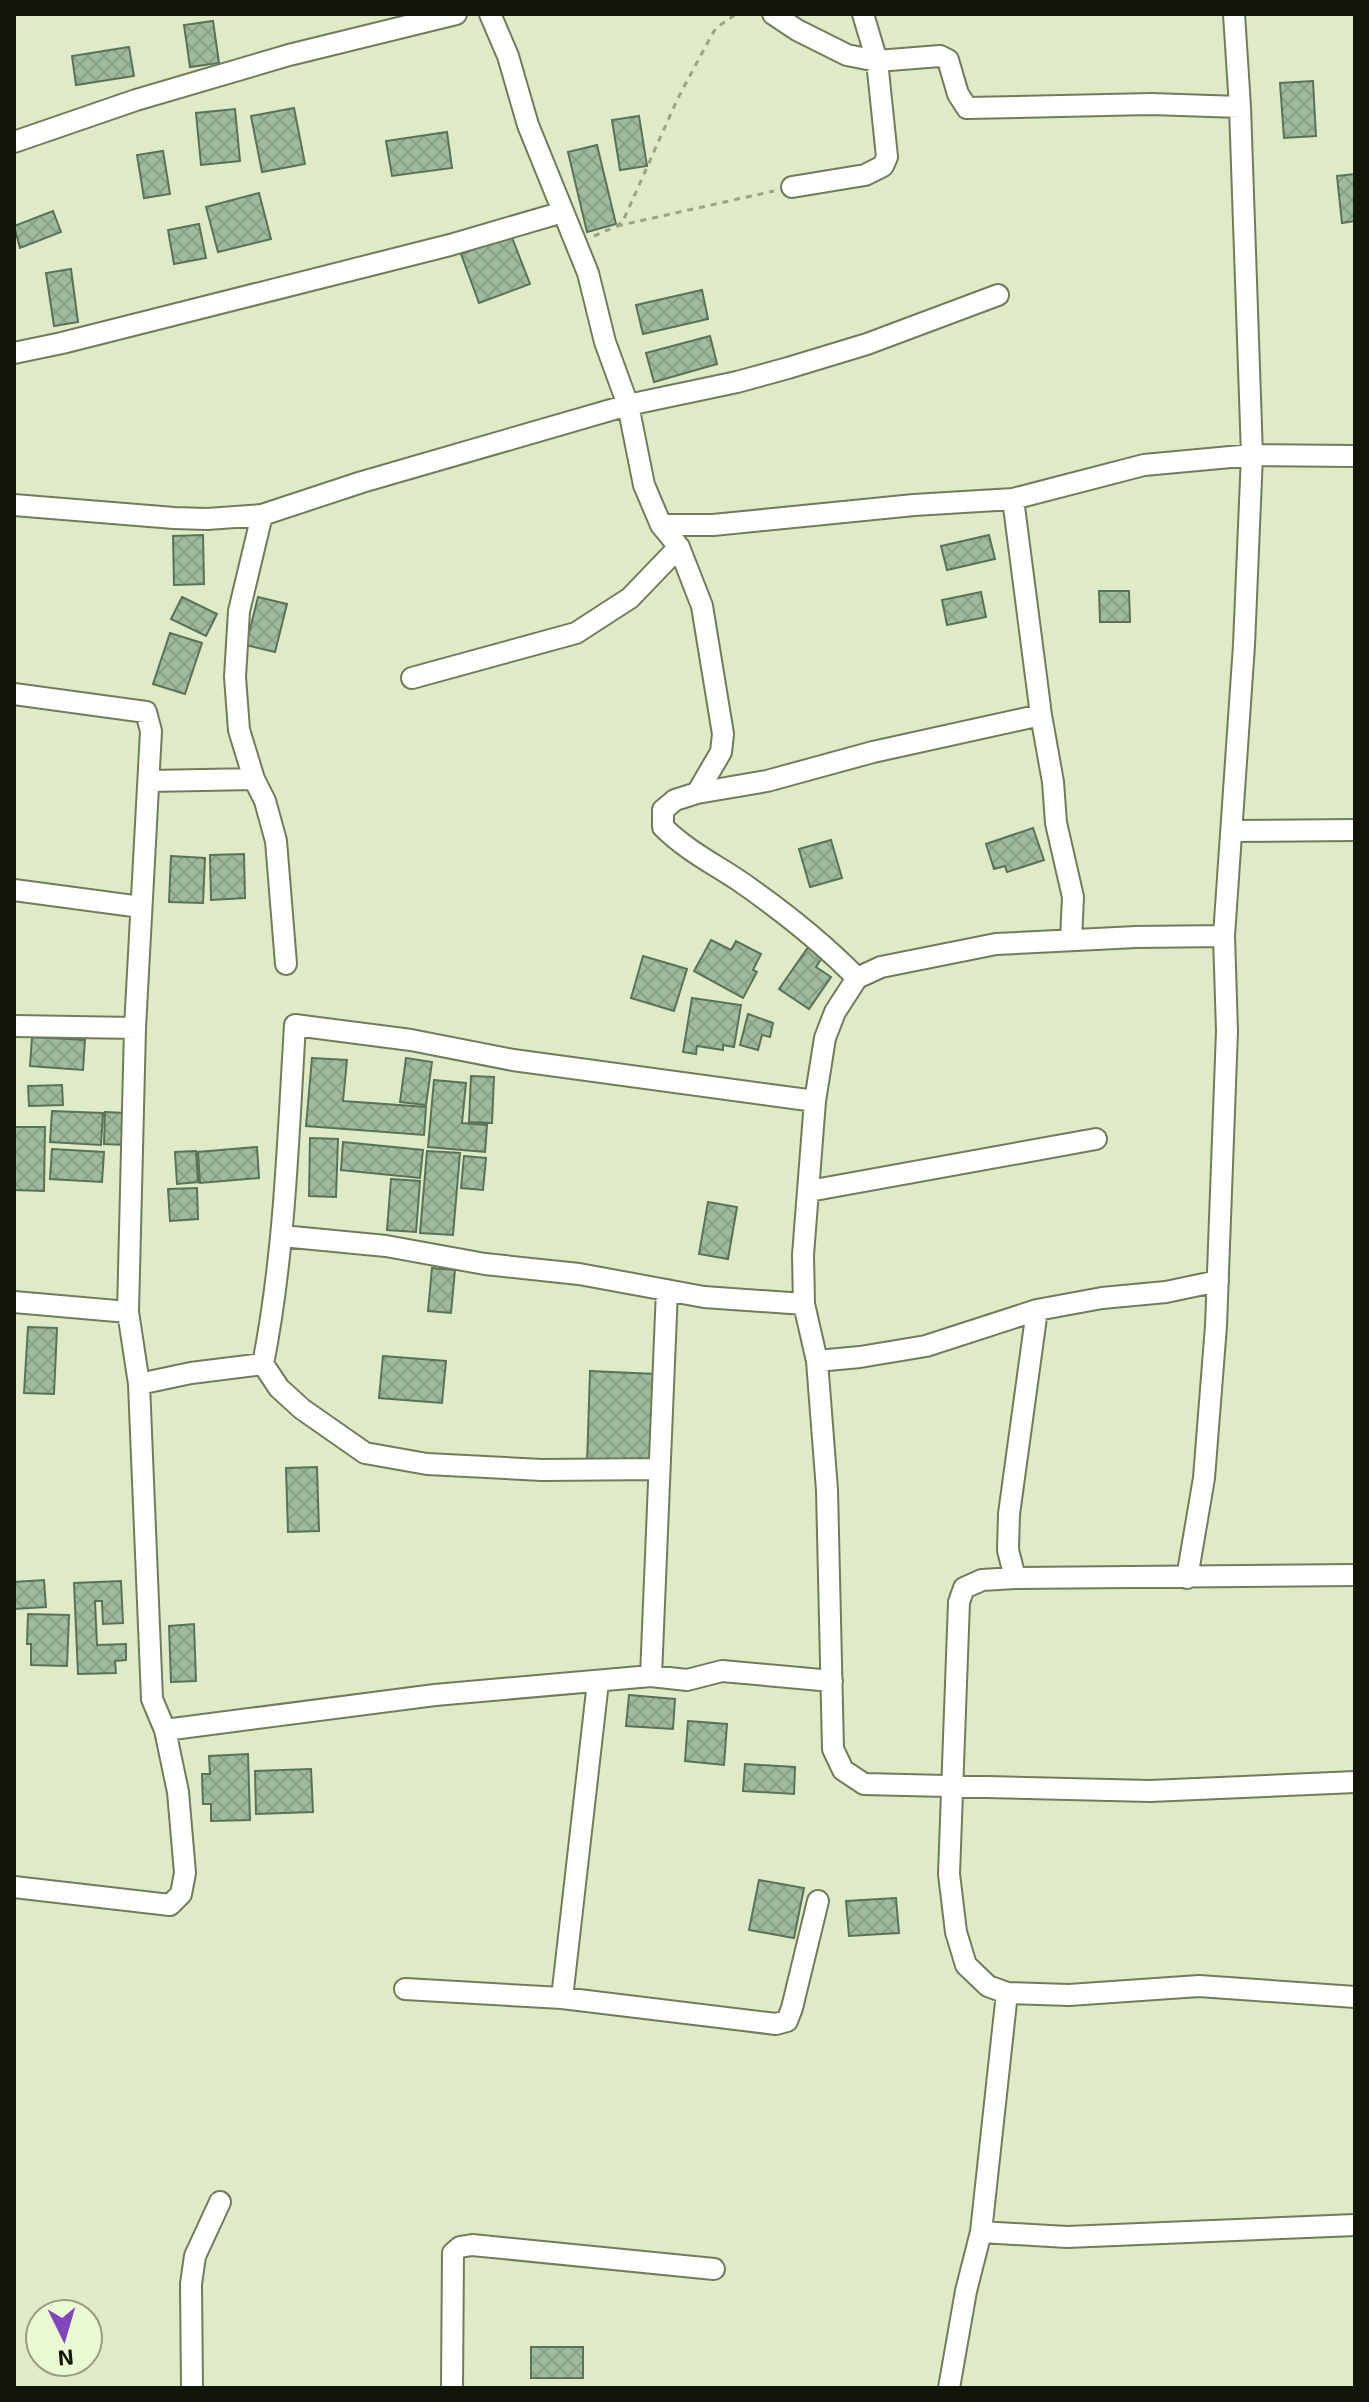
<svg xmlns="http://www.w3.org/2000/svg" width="1369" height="2402" font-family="'Exo 2',sans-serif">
  <defs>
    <pattern id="building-cross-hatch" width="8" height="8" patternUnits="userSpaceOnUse" patternTransform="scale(2)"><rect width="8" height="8" fill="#9fbb9d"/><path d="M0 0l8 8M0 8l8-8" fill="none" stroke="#88a086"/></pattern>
  </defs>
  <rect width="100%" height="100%" fill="#deebc6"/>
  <path fill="url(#building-cross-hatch)" stroke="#597358" stroke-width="2" d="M213,21l6,42 -29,4 -6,-42z
    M129,47l5,29 -58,9 -4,-29z
    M1313,81l3,55 -32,2 -4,-55z
    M294,108l11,56 -43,8 -11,-56z
    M235,109l5,52 -39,4 -5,-52z
    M639,116l8,50 -27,4 -8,-50z
    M447,132l5,36 -60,8 -6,-35z
    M597,145l19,79 -29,8 -19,-80z
    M163,151l7,43 -26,4 -7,-43z
    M1355,174v47l-13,2 -5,-47z
    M259,193l12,46 -53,13 -12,-45z
    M53,211l8,21 -41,16 -6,-22z
    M199,224l7,34 -32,6 -6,-34z
    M511,235l19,49 -51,19 -18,-49z
    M71,269l7,53 -24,4 -8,-53z
    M702,290l6,29 -65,15 -7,-29z
    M710,336l7,28 -63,18 -8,-29z
    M203,535l1,49 -30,1 -1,-49z
    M989,535l6,24 -48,11 -6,-24z
    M1099,591h30l1,31h-30z
    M981,592l5,25 -39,8 -5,-25z
    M182,597l35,17 -11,22 -35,-17z
    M258,597l29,7 -12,48 -29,-7z
    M170,633l32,10 -17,51 -32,-10z
    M1033,828l11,32 -37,12 -2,-6 -11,3 -8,-25z
    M831,840l11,38 -32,9 -11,-38z
    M244,854l1,44 -34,2 -1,-45z
    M171,856l34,2 -2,45 -34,-1z
    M711,940l20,10 5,-9 25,13 -8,16 4,2 -14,26 -49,-27z
    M811,943l14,10 -9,14 15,10 -22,32 -30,-20z
    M643,956l44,13 -13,42 -43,-13z
    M692,998l49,7 -7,42 -11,-2v5l-26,-4 -1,8 -13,-2z
    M748,1014l25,9 -3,14 -8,-2 -4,15 -18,-5z
    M32,1037l53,3 -2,30 -53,-4z
    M312,1058l35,2 -4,41 83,6 -2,28 -118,-9z
    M406,1058l26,4 -6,43 -26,-3z
    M471,1076l23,1 -2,46 -23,-1z
    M434,1080l32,3 -4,40 25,2 -2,27 -57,-5z
    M62,1085l1,20 -34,1 -1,-20z
    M52,1111l51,2 -2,32 -51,-3z
    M105,1112l20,1v32l-21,-1z
    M14,1127h31l-1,64 -30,-1z
    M310,1138l28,1 -2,58 -27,-1z
    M343,1142l80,8 -3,28 -79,-8z
    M257,1147l2,31 -59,5 -2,-31z
    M52,1149l52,3 -2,30 -52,-3z
    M196,1151l2,31 -21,2 -2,-32z
    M427,1151l33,2 -7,82 -33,-2z
    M464,1156l22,2 -3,32 -22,-2z
    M391,1179l29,2 -4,51 -29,-2z
    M197,1188l1,31 -28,2 -2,-32z
    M708,1202l29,5 -9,52 -29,-5z
    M432,1268l23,2 -4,43 -23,-2z
    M28,1327l29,1 -3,66 -30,-1z
    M383,1356l63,5 -4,42 -63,-5z
    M590,1371l65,3 -3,93 -65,-2z
    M317,1467l2,64 -31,1 -2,-64z
    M44,1580l2,27 -32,2v-27z
    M121,1581l2,42 -20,1 -1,-23h-7l2,44 29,-1v16l-11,1 1,12 -38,1 -4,-91z
    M28,1614l41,1 -2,51 -36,-1v-21h-4z
    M194,1624l2,57 -25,1 -2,-56z
    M629,1695l46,4 -2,30 -47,-3z
    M688,1721l39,3 -3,41 -39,-4z
    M248,1754l2,66 -39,1v-17h-8l-1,-30h8l-1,-18z
    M745,1764l50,3 -1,27 -51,-3z
    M311,1769l2,43 -57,2 -1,-43z
    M759,1880l45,8 -10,50 -45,-8z
    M896,1898l3,35 -50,3 -3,-35z
    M531,2347h52v31h-52z"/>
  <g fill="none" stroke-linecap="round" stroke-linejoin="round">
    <g stroke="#717c5b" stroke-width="24">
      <path id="minor" d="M490,14l18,42 20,69 60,148 17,69 23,63 16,80 17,40 18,22 23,59 21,128 -2,18 -24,41
        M773,14l24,16 50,25 30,6 63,-5 8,4 10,34 9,14 184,-4 89,3
        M14,142l122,-42 153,-45 167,-41
        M792,187l73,-12 18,-9 4,-9 -10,-96 -14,-47
        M14,353l48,-10 388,-98 113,-33
        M1013,499l28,216 12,67 3,41 17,74 -2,42
        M14,505l160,13 33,1 55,-4 100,-33 266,-77 109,-23 51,-14 79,-24 131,-49
        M262,515l-23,96 -4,66 4,53 15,49 11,22 11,40 10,123
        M661,525h52l201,-20 99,-6 131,-34 108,-10 103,1
        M412,678l164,-45 54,-35 49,-51
        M14,694l132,18 5,19 -16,297 -7,284 11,72 13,315 13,31 13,62 7,81 -4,21 -11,11 -156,-18
        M150,781l104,-2
        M1232,831l123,-1
        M14,890l127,17
        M1224,936l-88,1 -140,7 -115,23 -24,11 -22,34 -10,26 -10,63 -12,154 1,49 13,57 10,129 6,259 10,21 21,14 286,7 205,-9
        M857,978c-36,-37 -77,-69 -119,-98 -26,-17 -53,-31 -75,-53v-17l12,-10 22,-7 70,-12 106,-29 168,-37
        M14,1026l121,2
        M809,1191l287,-52
        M282,1236l104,10 99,18 94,10 125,23 100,7
        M14,1302l114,10
        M817,1361l43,-4 66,-11 111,-36 65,-12 64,-6 52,-11
        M263,1364l16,24 23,21 63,44 62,11 115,6 116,-1
        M139,1384l52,-11 72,-9c22,-112 25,-226 32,-339l116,15 102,20 302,41
        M1355,1575l-340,3 -33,2 -18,8 -5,14 -10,272 7,58 10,33 22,21 19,7 62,2 130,-9 156,11
        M1015,1578l-7,-28 1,-36 28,-204
        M1187,1578l17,-100 12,-152 11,-295 -3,-95 20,-291 8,-190 -12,-348 -6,-93
        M651,1676l16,-386
        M165,1730l270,-35 216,-19 36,4 35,-9 110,10
        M405,1989l157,9 214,26 11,-3 5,-13 26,-107
        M562,1998l36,-316
        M981,2232l86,5 288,-12
        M192,2388l-1,-104 4,-28 25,-54
        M452,2388l1,-135 7,-6 12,-2 242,24
        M949,2388l17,-97 15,-59 26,-239"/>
    </g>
    <path stroke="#99a386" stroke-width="3" stroke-dasharray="6 6" stroke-linecap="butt" d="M617,226l157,-35
      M594,236l23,-10 6,-5 54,-121 33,-62 6,-10 20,-14"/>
    <use href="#minor" stroke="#fff" stroke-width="20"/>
  </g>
  <rect width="1369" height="2402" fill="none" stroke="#121609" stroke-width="32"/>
  <g transform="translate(64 2338) rotate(175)"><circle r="38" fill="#ebf9d3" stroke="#949e82" stroke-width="2"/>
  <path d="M0-6L14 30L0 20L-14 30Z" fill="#8146bc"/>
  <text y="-12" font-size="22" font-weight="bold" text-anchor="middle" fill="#121609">N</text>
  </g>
</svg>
